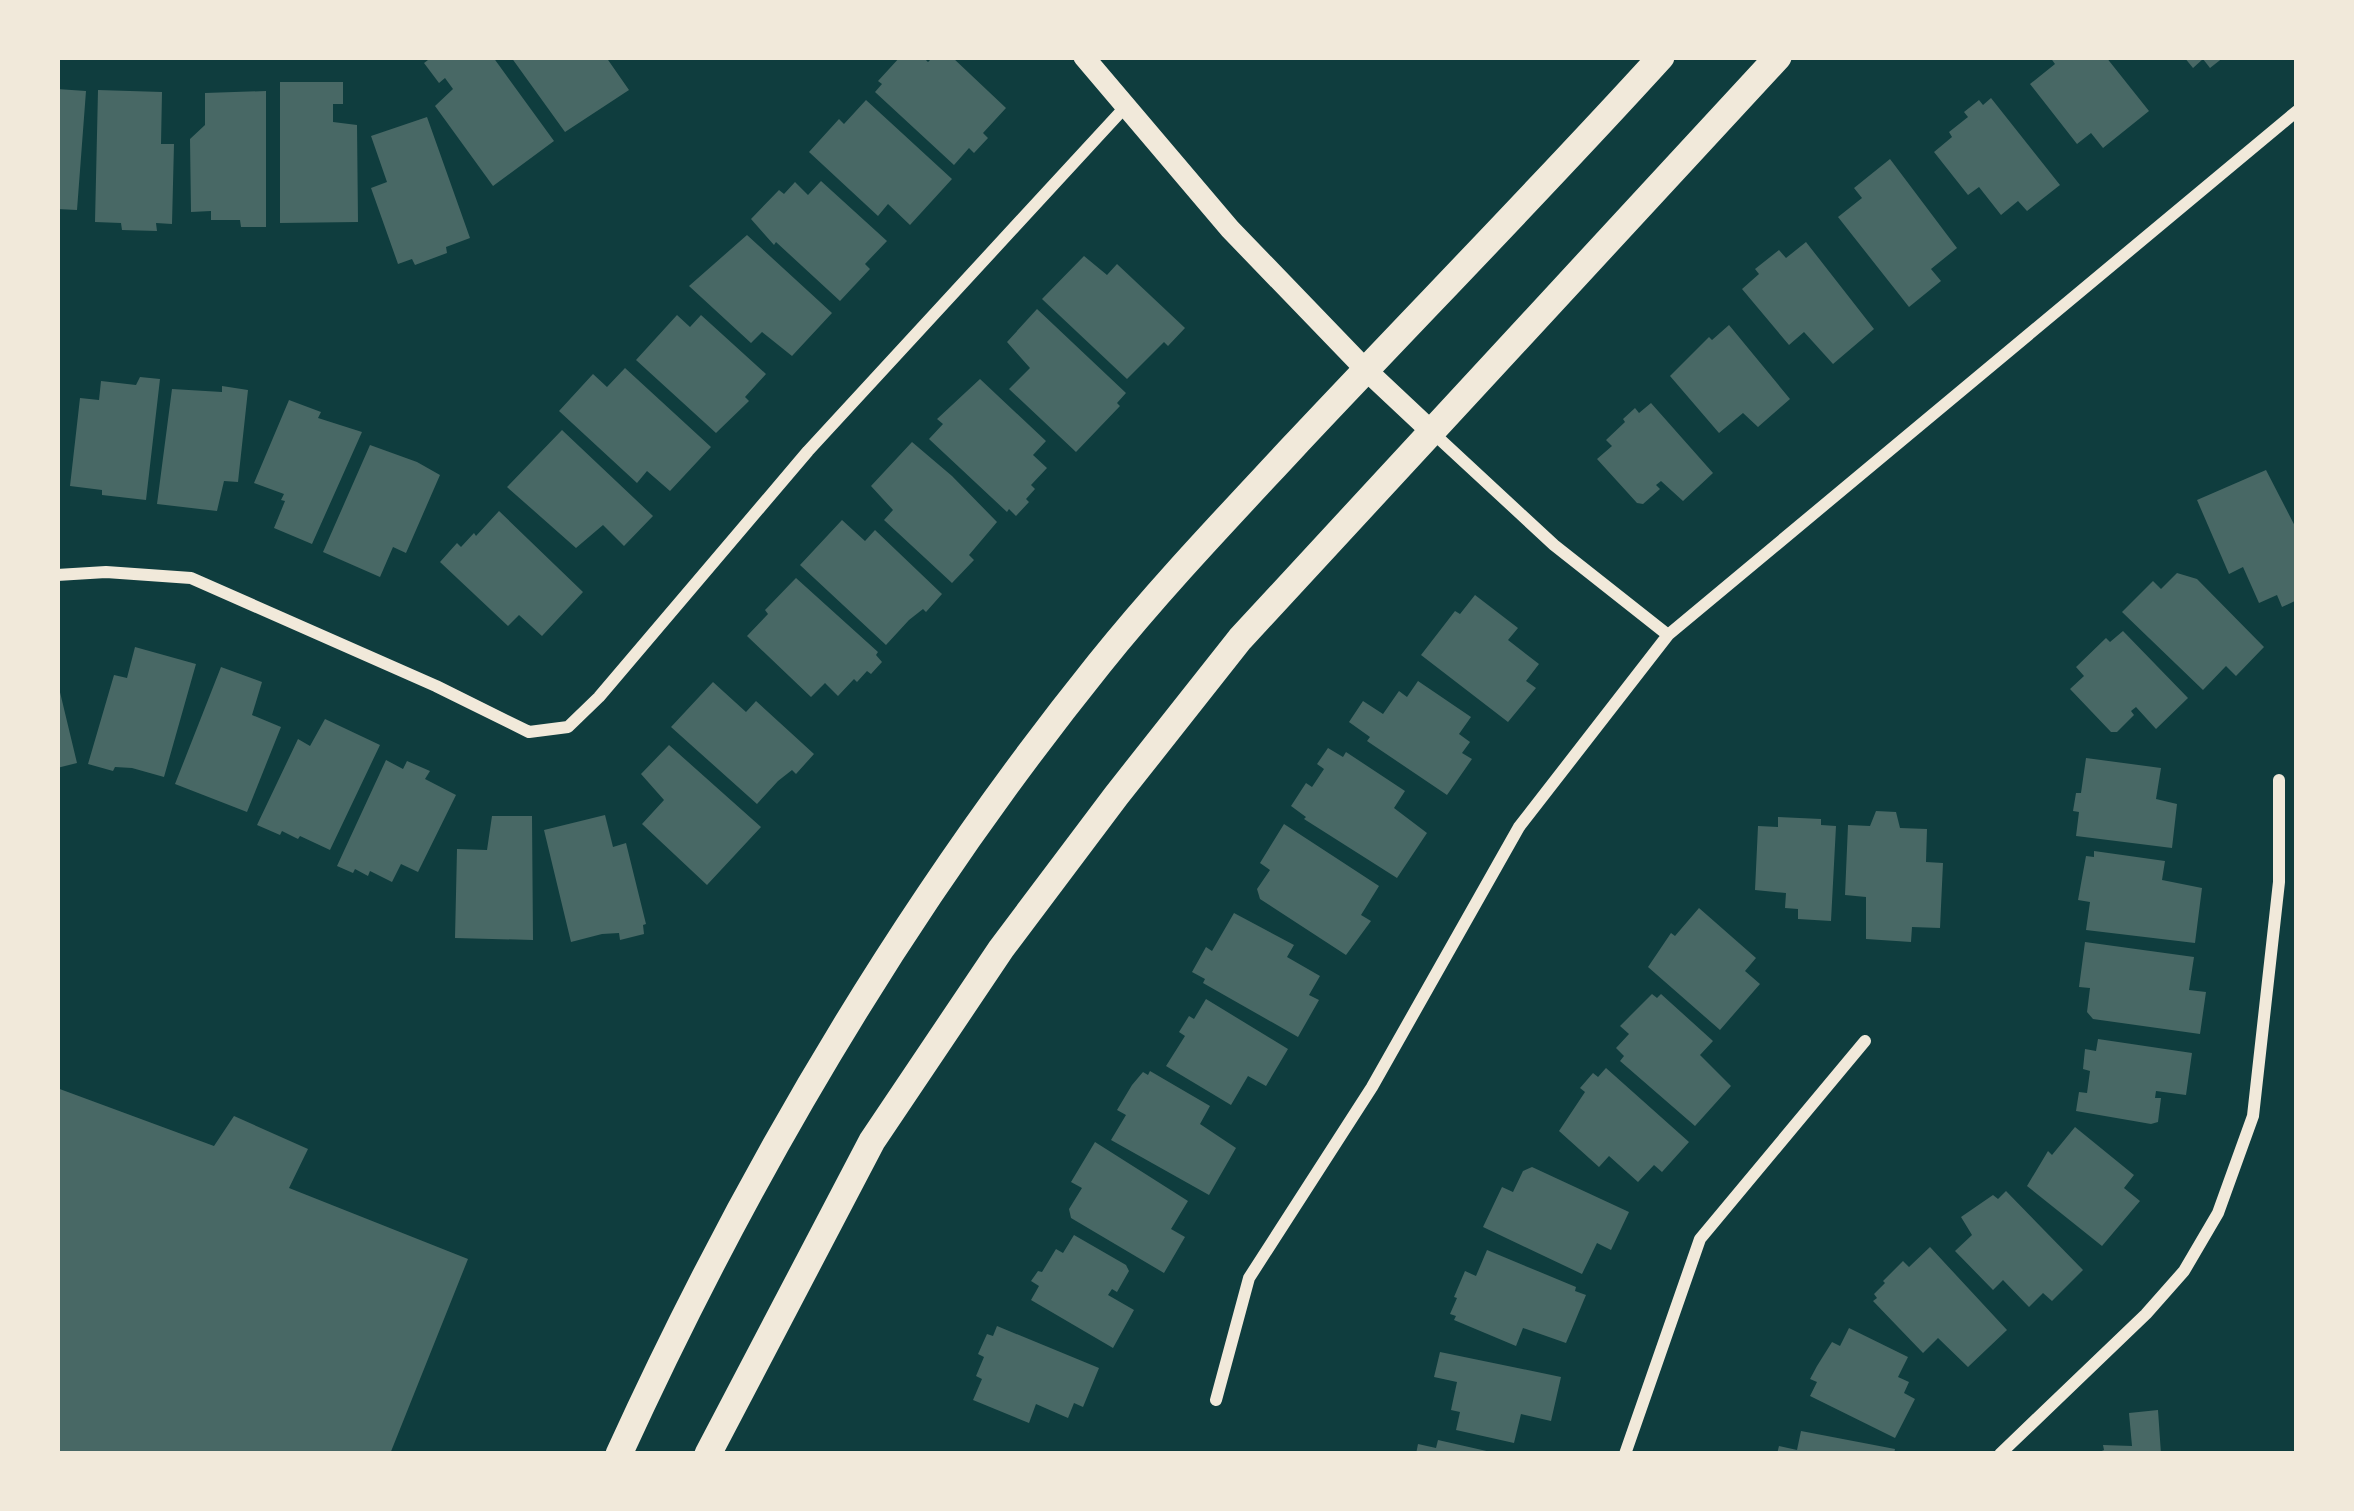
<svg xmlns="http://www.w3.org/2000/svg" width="2354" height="1511" font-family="'Exo 2',sans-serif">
  <rect width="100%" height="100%" fill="#0f3d3e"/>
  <path fill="#486865" d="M432,57h61l61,84 -61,45 -58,-80 18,-17 -8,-11 -6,5 -15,-20z
    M511,57h95l23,33 -64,42z
    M900,57h23l5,5 5,-5h19l54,51 -23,25 5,5 -14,15 -5,-5 -15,17 -79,-73 7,-8 -4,-3z
    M2050,57h56l43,54 -46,37 -12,-15 -14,11 -47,-60 25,-20z
    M2184,57h40l-14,11 -7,-9 -10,9z
    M280,82h63v22h-10v18l24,3 1,97 -78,1z
    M57,89l29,2 -9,119 -20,-1z
    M98,90l64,2 -1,52h13l-2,80 -16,-1 1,8 -35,-1 -1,-7 -26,-1z
    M266,91v136h-25l-1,-7h-29v-9l-20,1 -1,-73 15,-14v-32z
    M1991,98l69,87 -33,26 -9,-10 -17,14 -22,-28 -11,8 -34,-43 18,-15 -3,-5 19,-15 -4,-5 15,-12 4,5z
    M866,100l86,79 -42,46 -22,-21 -10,12 -69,-64 30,-33 5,5z
    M427,117l43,121 -24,9 1,6 -32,12 -3,-6 -14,5 -27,-76 16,-6 -16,-46z
    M1890,159l67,89 -26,21 10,12 -32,26 -71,-90 24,-19 -8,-10z
    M821,181l66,60 -22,23 5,5 -30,32 -64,-59 -2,3 -23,-26 28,-29 5,4 11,-12 13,13z
    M747,235l85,78 -40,43 -30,-24 -11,11 -62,-57z
    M1806,242l68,87 -41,35 -29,-32 -15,13 -47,-56 17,-15 -4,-5 24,-19 7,8z
    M1084,256l23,19 10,-11 68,64 -17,18 -4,-4 -37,37 -85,-80z
    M1037,309l89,84 -9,10 3,3 -44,46 -67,-63 21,-21 -23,-26z
    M677,315l13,12 11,-12 65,59 -21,23 4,4 -33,32 -80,-73z
    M1729,325l61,74 -32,28 -15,-14 -24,20 -49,-57 39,-39 3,3z
    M625,368l86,79 -41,44 -23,-20 -10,12 -78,-72 34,-37 14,13z
    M140,377l20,2 -14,121 -44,-5v-5l-32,-4 10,-88 19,2 2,-19 35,4z
    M980,379l66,62 -13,14 14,13 -16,17 4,4 -9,10 3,3 -13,14 -7,-7 -2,3 -78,-73 14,-15 -6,-5z
    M222,386l26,4 -10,92 -14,-1 -7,30 -60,-7 15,-115 50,3z
    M289,400l32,12 -3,6 44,14 -50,112 -38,-16 11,-27 -4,-1 3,-6 -30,-11z
    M1651,403l62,70 -30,28 -22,-20 -5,4 4,4 -17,15 -6,-1 -40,-44 15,-13 -6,-6 19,-18 -2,-3 12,-11 4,5z
    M562,430l91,86 -29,30 -21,-21 -27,23 -69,-61z
    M912,442l40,34 45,46 -28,33 5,5 -22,23 -68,-63 9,-10 -22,-24z
    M370,445l47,17 23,13 -34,78 -13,-6 -13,30 -57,-25z
    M2266,470l31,60v70l-15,7 -5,-12 -18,8 -16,-36 -14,7 -32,-74z
    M499,511l84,81 -41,44 -23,-21 -11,11 -68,-64 17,-19 4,4 13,-14 2,3z
    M842,520l23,21 10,-11 67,64 -16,18 -3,-3 -14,11 -23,25 -86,-80z
    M2177,573l20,6 67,68 -28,29 -10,-10 -23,24 -81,-78 31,-31 8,8z
    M796,578l82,74 -2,3 6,7 -11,12 -4,-3 -10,11 -3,-3 -16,17 -13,-13 -14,14 -64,-61 21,-22 -3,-4z
    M1475,595l43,33 -10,12 31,24 -13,17 10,7 -28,34 -87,-67 34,-44 5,3z
    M2123,631l65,67 -32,31 -20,-22 -5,4 3,4 -17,17h-6l-41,-43 14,-13 -8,-9 30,-29 4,4z
    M135,647l61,17 -32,113 -32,-9 -17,-1 -2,4 -25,-7 26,-89 13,3z
    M221,667l41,15 -10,33 29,12 -34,85 -72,-28z
    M1418,681l53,36 -12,17 11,8 -8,11 10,6 -25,36 -80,-54 3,-4 -21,-15 14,-21 20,13 16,-23 8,6z
    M713,682l33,30 10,-11 58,53 -18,20 -4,-4 -14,11 -21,23 -86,-77z
    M59,688l18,75 -20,5v-79z
    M325,719l55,26 -50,105 -30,-14 -2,3 -16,-8 -2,4 -23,-10 41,-86 12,7z
    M669,745l92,82 -54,58 -65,-61 22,-24 -23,-26z
    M1328,748l15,9 3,-5 59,39 -11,17 33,25 -30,45 -93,-59 2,-2 -15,-11 15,-23 6,4 12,-18 -7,-5z
    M2086,758l75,10 -5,31 21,5 -5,44 -96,-12 3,-24 -6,-1 3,-18h5z
    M386,760l17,9 4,-8 23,10 -5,8 31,16 -38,77 -17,-8 -9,18 -22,-11 -2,5 -13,-7 -2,4 -16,-7z
    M1876,811l20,1 4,16 27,1 -1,33 17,1 -3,65 -28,-1 -1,15 -45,-3v-42l-21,-2 3,-70 22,1z
    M605,815l8,32 13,-4 20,81 -3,1 1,9 -24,6 -1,-7 -17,1 -31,8 -27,-112z
    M492,816h40l1,124 -78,-2 2,-89 30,1z
    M1778,817l43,2v6l15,1 -5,95 -33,-2v-10l-13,-1 1,-15 -31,-3 3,-64 20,1z
    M1284,824l95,62 -18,29 10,6 -25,34 -86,-56 -3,-10 13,-19 -10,-7z
    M2094,851l71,10 -3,19 40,8 -7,55 -109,-13 4,-28 -12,-2 8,-44 8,1z
    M1699,908l57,50 -11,13 15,13 -40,46 -72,-63 23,-34 4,3z
    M1234,913l60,32 -7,12 33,19 -11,19 10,5 -21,37 -95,-54 2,-4 -13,-7 14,-25 6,4z
    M2085,942l109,15 -5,33 17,2 -6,42 -107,-15 -6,-7 3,-24 -11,-1z
    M1652,994l5,4 4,-4 52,47 -13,14 31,31 -36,40 -75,-65 4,-5 -8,-8 13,-14 -9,-8z
    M1206,999l82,50 -22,37 -18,-10 -17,29 -65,-39 19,-30 -6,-4 10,-16 5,3z
    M2098,1039l94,14 -6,42 -30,-4 -1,7h6l-3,24 -7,2 -75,-13 3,-19 8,1 3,-22 -7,-2 2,-20 11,2z
    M1606,1068l83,74 -27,30 -8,-7 -16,17 -29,-26 -10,11 -40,-36 26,-39 -5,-4 13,-15 5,4z
    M1150,1071l60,35 -10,18 36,24 -27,47 -98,-55 15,-25 -9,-5 15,-25 11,-13 5,3z
    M57,1088l157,58 20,-30 74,33 -19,39 179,71 -78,195h-333z
    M2075,1127l59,48 -10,13 16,13 -38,45 -75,-60 21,-35 4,4z
    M1095,1142l93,59 -17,28 14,8 -21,36 -93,-55 -2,-9 13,-21 -11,-6z
    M1532,1167l97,45 -18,38 -14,-7 -15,31 -99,-47 19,-40 11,5 10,-21z
    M2006,1191l77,79 -31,31 -9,-8 -14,14 -26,-27 -10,10 -38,-39 17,-16 -11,-18 32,-22 5,4z
    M1074,1235l52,30 3,6 -12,21 -5,-3 -4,6 26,15 -21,38 -82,-48 8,-14 -8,-5 7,-10 4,1 14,-23 7,4z
    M1930,1247l77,83 -39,37 -30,-29 -15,15 -50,-52 4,-3 -3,-4 11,-11 -2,-2 20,-20 6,6z
    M1487,1250l89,37 -1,4 11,4 -20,48 -43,-15 -7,18 -62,-26 2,-4 -6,-2 7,-16 -3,-1 11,-26 11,5z
    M997,1326l102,42 -16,39 -9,-4 -6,15 -32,-14 -7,19 -56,-23 9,-21 -6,-3 8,-19 -6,-3 9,-20 6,2z
    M1849,1328l59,29 -10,20 11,5 -5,11 11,6 -20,39 -85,-42 7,-14 -7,-3 7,-13 15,-24 8,4z
    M1440,1352l121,25 -10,44 -30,-7 -7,29 -58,-13 4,-18 -9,-2 6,-28 -23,-5z
    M2158,1410l3,44h-66l9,-4 -1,-5 29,1 -3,-33z
    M1801,1431l94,18 -1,5h-117l2,-8 18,4z
    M1438,1440l53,12 -1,2h-74l2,-10 18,4z"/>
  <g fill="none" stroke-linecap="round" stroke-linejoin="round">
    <path stroke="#f1e9da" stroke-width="12" d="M1432,432l122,113 114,90
      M57,575l49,-3 85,6 245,108 93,46 39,-5 31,-30 209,-246 319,-346
      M1216,1400l33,-122 123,-191 147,-260 149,-192 629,-524
      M1625,1454l75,-215 165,-198
      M2000,1454l146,-140 38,-43 34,-58 35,-97 26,-234v-102"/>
    <path stroke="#f1e9da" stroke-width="21" d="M1084,57l146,172 136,141 65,61"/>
    <path stroke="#f1e9da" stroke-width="27" d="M619,1454c128,-280 287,-550 480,-790 61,-76 128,-146 194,-217 122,-130 248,-258 368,-390
      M708,1454l164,-313 129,-192 115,-153 124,-157 538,-582"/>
  </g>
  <rect width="2354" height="1511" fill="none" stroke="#f1e9da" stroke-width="120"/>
</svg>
